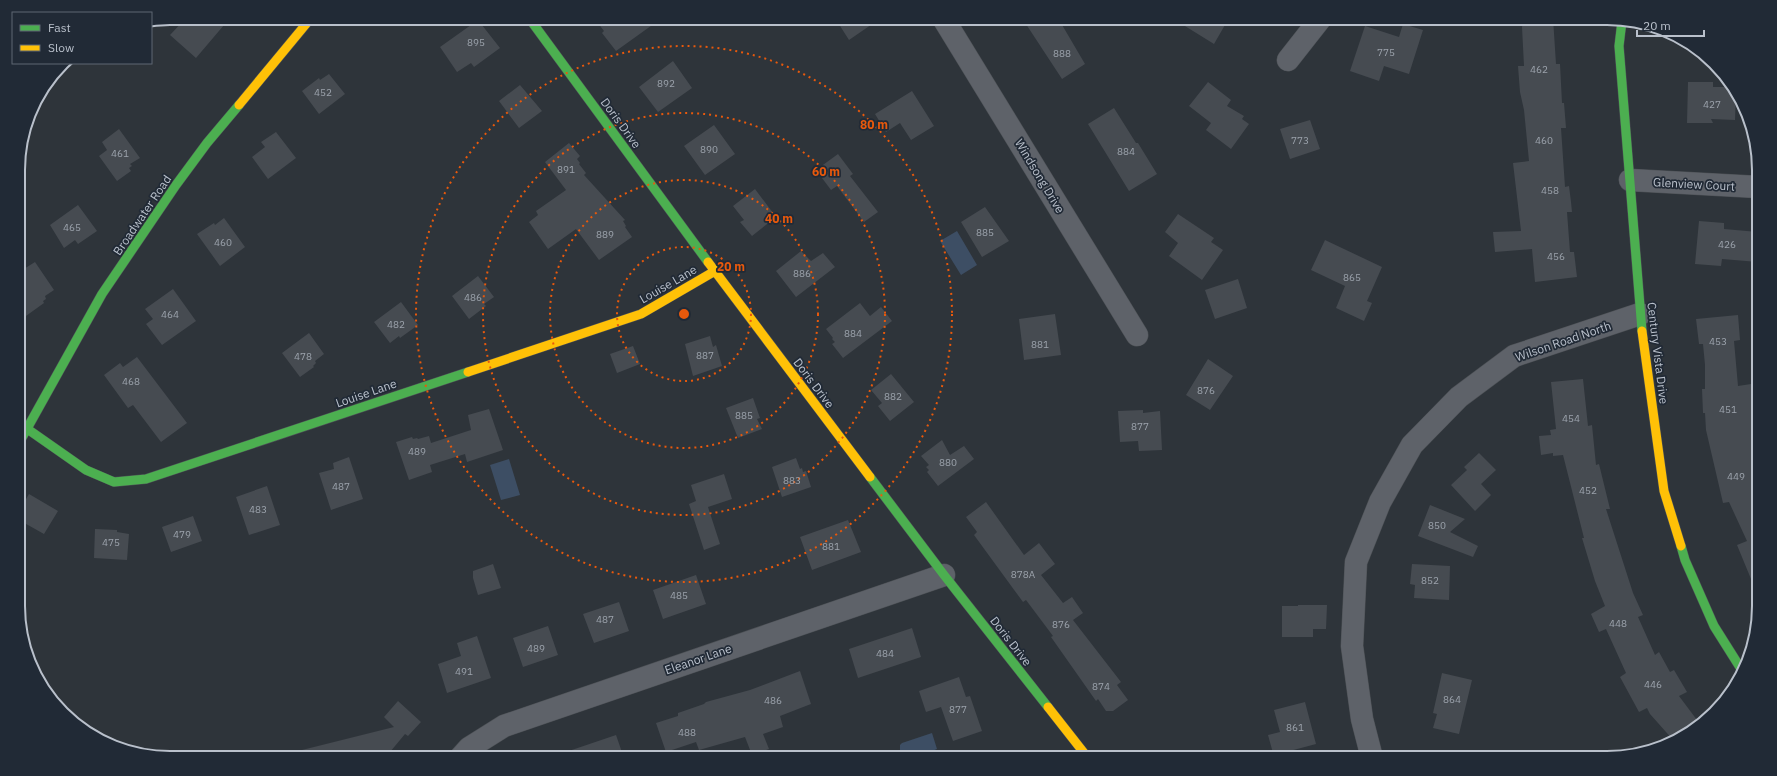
<svg xmlns="http://www.w3.org/2000/svg" width="1777" height="776" font-family="'IBM Plex Sans',sans-serif">
  <rect width="100%" height="100%" fill="#2e343a"/>
  <path fill="#3d4e64" d="M957,231l20,34 -16,10 -21,-34z
    M509,459l11,36 -19,5 -11,-35z
    M932,733l5,16c-11,4 -27,14 -37,5v-9l2,-2z"/>
  <path fill="#464b51" d="M186,18h44l-34,40 -26,-23z
    M594,18h68l-46,33 -14,-18 2,-2z
    M835,18h46l-32,22z
    M1022,18h36l27,46 -23,15z
    M1172,18h57l-15,26z
    M1524,18h29l3,46h4l2,39h2l2,25h-5l4,59 4,-1 2,16 1,10h-5l3,40h4l3,25 -42,5 -3,-33 -37,3 -2,-20 28,-1 -8,-68 16,-2 -5,-51 -4,-18 -2,-26h6l-2,-39z
    M478,20l22,28 -26,19 -3,-4 -14,9 -17,-25z
    M1403,24l20,6 -14,44 -25,-8 -5,15 -29,-10 15,-45 34,11z
    M673,61l19,27 -34,24 -19,-25z
    M329,74l16,20 -26,20 -17,-23 17,-13 1,2z
    M1208,82l23,18 -4,6 17,10 -2,3 7,5 -18,25 -25,-19 5,-7 -22,-17z
    M1688,82h25v5h20l3,5 -1,28 -24,-1 2,4h-26z
    M520,85l22,26 -23,17 -20,-27z
    M912,91l22,35 -23,14 -11,-17 -14,9 -11,-18z
    M1114,108l22,35h2l19,31 -28,17 -41,-67z
    M1310,120l10,29 -30,10 -10,-30z
    M714,125l21,29 -30,21 -21,-29z
    M119,129l21,29 -10,6 2,2 -3,2 2,3 -14,10 -18,-25 8,-6 -5,-8z
    M276,132l20,26 -28,21 -16,-22 13,-10 -4,-5z
    M569,143l11,13 -3,3 3,4 -1,1 7,9 -2,2 41,45 -2,1 3,5 -1,1 7,10 -33,23 -23,-31 -28,20 -19,-27 9,-7 -2,-4 30,-21 -21,-28z
    M838,154l15,20 -3,2 28,36 -14,10 -27,-36 -6,4 -15,-20z
    M755,189l21,28 -24,19 -12,-14 4,-2 -11,-14z
    M78,205l19,26 -19,13 -3,-4 -11,8 -14,-23z
    M985,207l24,34 -27,16 -21,-35z
    M1178,214l36,24 -3,4 12,8 -21,30 -33,-24 9,-13 -13,-11z
    M224,218l21,29 -25,19 -23,-32 17,-11 1,2z
    M1699,221l25,2v6l34,3v30l-36,-3 -1,7 -26,-2z
    M1325,240l57,27 -15,34 5,2 -8,18 -28,-13 9,-22 -34,-16z
    M801,251l10,10 12,-8 12,14 -39,30 -20,-26z
    M35,262l19,28 -9,6 1,3 -3,2 1,2 -25,18v-49z
    M478,276l16,21 -10,7 2,2 -17,13 -17,-23z
    M1238,279l9,29 -32,11 -10,-29z
    M173,289l23,32 -34,24 -16,-21 7,-5 -8,-10z
    M401,302l17,23 -18,13 -1,-2 -9,7 -16,-21z
    M860,303l10,13 11,-9 11,14 -49,37 -11,-14 3,-2 -3,-3 1,-1 -7,-9z
    M1055,314l6,41 -37,5 -5,-41z
    M1738,315l2,25 -6,1 4,45 13,-2 1,18h6v194l-21,-51 10,-4 -18,-39 -6,1 -17,-73 -1,-17h-2l-1,-24h3v-24l-2,-21h-4l-3,-25z
    M309,333l15,21 -9,7 1,2 -3,3 1,1 -14,10 -18,-24z
    M710,336l3,11 3,-2 6,21 -29,10 -8,-32z
    M633,346l7,18 -23,9 -7,-19z
    M137,357l50,66 -26,19 -28,-37 -5,3 -24,-33 16,-12 3,4z
    M1208,359l25,17 -23,34 -24,-15z
    M891,374l23,28 -24,19 -12,-15 4,-3 -11,-13z
    M1583,379l5,47 4,-1 4,40 3,-1 11,45h-4l27,84 10,22 -5,2 17,38 4,-3 11,20 4,-2 13,22 -8,4 21,28 -8,8 -18,9 -24,-27 -3,-6 -8,4 -19,-35 6,-4 -20,-44 -7,3 -8,-18 14,-8 -10,-25 -13,-43h2l-21,-83 -10,1v-3l-12,2 -2,-19 12,-1 -1,-5 6,-1 -5,-47z
    M753,398l7,20 -3,1 5,10 -24,9 -12,-30z
    M489,409l14,41 -36,12 -2,-8 -35,11 2,7 -23,8 -13,-38 16,-5 1,2 4,-1 1,1 11,-3 2,7 40,-13 -3,-15z
    M1143,410v3l17,-2 2,39 -23,1 -1,-10 -18,1 -2,-31z
    M942,440l8,15 14,-9 10,13 -36,27 -11,-14 2,-2 -3,-3 3,-2 -8,-9z
    M1479,453l17,17 -15,14 10,11 -16,16 -24,-26 16,-15 -3,-3z
    M349,457l14,42 -32,11 -12,-37 15,-4 -1,-6z
    M796,458l4,11 2,-1 1,4 3,-1 5,16 -29,10 -10,-30z
    M724,474l8,25 -24,8 12,37 -16,6 -15,-46 7,-3 -5,-16z
    M267,486l13,39 -31,10 -13,-38z
    M29,494l29,17 -14,23 -25,-14v-9z
    M986,502l38,53 15,-12 16,21 -14,11 22,28 9,-6 11,16 -10,7 48,62 -4,3 11,15 -15,11h-7l-8,-12 -2,2 -45,-64 2,-1 -27,-36 -3,2 -49,-67 3,-3 -11,-15z
    M1430,505l35,14 -15,13 28,14 -5,11 -55,-21z
    M193,516l9,25 -31,11 -9,-25z
    M848,520l13,32 -49,18 -12,-33z
    M95,529l22,1v2l12,2 -2,26 -33,-2z
    M493,564l8,24 -23,7 -5,-17v-7z
    M1412,564l38,2 -1,34 -35,-2 1,-13 -5,-1z
    M696,575l10,29 -43,15 -10,-29z
    M619,602l10,29 -35,12 -11,-29z
    M1298,605h29l-1,24h-13v8h-31v-31h16z
    M548,626l10,29 -35,12 -10,-29z
    M912,628l9,29 -63,21 -9,-29z
    M477,636l14,42 -44,15 -9,-29 23,-8 -4,-13z
    M800,671l11,33 -31,12 3,11 -20,7 6,15 -17,6 -7,-18 -46,13 -3,-8 -30,10 -10,-29 22,-7v-3l26,-9 2,-2 44,-12z
    M1442,673l30,7 -13,54 -26,-6 4,-14 -4,-1z
    M959,677l7,20 4,-1 12,35 -29,10 -12,-34 -15,5 -7,-21z
    M398,701l23,21 -13,14 -3,-2 -20,24h-86l-1,-7 96,-24 -10,-10z
    M1305,702l11,42 -30,8v-2l-13,3 -5,-18 12,-3 -6,-22z
    M616,735l8,23h-66l-1,-3z"/>
  <g fill="none" stroke-linecap="round" stroke-linejoin="round">
    <g stroke="#4c5055" stroke-width="23">
      <path id="street" d="M943,18l194,317
        M1288,60l33,-42
        M1630,180l128,7
        M460,758l9,-10 35,-22 440,-151
        M1372,758l-10,-39 -10,-73 4,-84 24,-60 32,-57 47,-48 55,-41 126,-42"/>
    </g>
    <g stroke="#4c5055" stroke-width="10">
      <path id="fast" d="M529,18l179,244
        M1622,21l-3,25 23,285
        M26,428l60,42 28,12 32,-3 322,-107
        M19,443l83,-149 74,-109 31,-42 32,-38
        M870,477l74,98 104,132
        M1681,546l4,14 29,66 29,46"/>
    </g>
    <g stroke="#4c5055" stroke-width="10">
      <path id="slow" d="M239,105l72,-87
        M708,262l162,215
        M1642,331l22,160 17,55
        M468,372l173,-58 74,-43
        M1048,707l40,51"/>
    </g>
    <use href="#street" stroke="#5e6269" stroke-width="22"/>
    <use href="#fast" stroke="#4caf50" stroke-width="9"/>
    <use href="#slow" stroke="#ffc107" stroke-width="9"/>
  </g>
  <g fill="none" stroke="#e8590c" stroke-width="2" stroke-dasharray="2 4">
    <circle cx="684" cy="314" r="67"/>
    <circle cx="684" cy="314" r="134"/>
    <circle cx="684" cy="314" r="201"/>
    <circle cx="684" cy="314" r="268"/>
  </g>
  <g text-anchor="middle" dominant-baseline="central" stroke-width="3.5" stroke-linejoin="round" paint-order="stroke">
    <g font-size="10" fill="#9ca3ac">
      <text x="476" y="42">895</text>
      <text x="1386" y="52">775</text>
      <text x="1062" y="53">888</text>
      <text x="1539" y="69">462</text>
      <text x="666" y="83">892</text>
      <text x="323" y="92">452</text>
      <text x="1712" y="104">427</text>
      <text x="1300" y="140">773</text>
      <text x="1544" y="140">460</text>
      <text x="709" y="149">890</text>
      <text x="1126" y="151">884</text>
      <text x="120" y="153">461</text>
      <text x="566" y="169">891</text>
      <text x="1550" y="190">458</text>
      <text x="72" y="227">465</text>
      <text x="985" y="232">885</text>
      <text x="605" y="234">889</text>
      <text x="223" y="242">460</text>
      <text x="1727" y="244">426</text>
      <text x="1556" y="256">456</text>
      <text x="802" y="273">886</text>
      <text x="1352" y="277">865</text>
      <text x="473" y="297">486</text>
      <text x="170" y="314">464</text>
      <text x="396" y="324">482</text>
      <text x="853" y="333">884</text>
      <text x="1718" y="341">453</text>
      <text x="1040" y="344">881</text>
      <text x="705" y="355">887</text>
      <text x="303" y="356">478</text>
      <text x="131" y="381">468</text>
      <text x="1206" y="390">876</text>
      <text x="893" y="396">882</text>
      <text x="1728" y="409">451</text>
      <text x="744" y="415">885</text>
      <text x="1571" y="418">454</text>
      <text x="1140" y="426">877</text>
      <text x="417" y="451">489</text>
      <text x="948" y="462">880</text>
      <text x="1736" y="476">449</text>
      <text x="792" y="480">883</text>
      <text x="341" y="486">487</text>
      <text x="1588" y="490">452</text>
      <text x="258" y="509">483</text>
      <text x="1437" y="525">850</text>
      <text x="182" y="534">479</text>
      <text x="111" y="542">475</text>
      <text x="831" y="546">881</text>
      <text x="1023" y="574">878A</text>
      <text x="1430" y="580">852</text>
      <text x="679" y="595">485</text>
      <text x="605" y="619">487</text>
      <text x="1618" y="623">448</text>
      <text x="1061" y="624">876</text>
      <text x="536" y="648">489</text>
      <text x="885" y="653">484</text>
      <text x="464" y="671">491</text>
      <text x="1653" y="684">446</text>
      <text x="1101" y="686">874</text>
      <text x="1452" y="699">864</text>
      <text x="773" y="700">486</text>
      <text x="958" y="709">877</text>
      <text x="1295" y="727">861</text>
      <text x="687" y="732">488</text>
    </g>
    <g font-size="12" fill="#b9c0cb" stroke="#212a36">
      <text transform="translate(621 123) rotate(54)">Doris Drive</text>
      <text transform="translate(1040 176) rotate(59)">Windsong Drive</text>
      <text transform="translate(1694 184) rotate(3)">Glenview Court</text>
      <text transform="translate(142 215) rotate(-56)">Broadwater Road</text>
      <text transform="translate(668 284) rotate(-30)">Louise Lane</text>
      <text transform="translate(1563 341) rotate(-19)">Wilson Road North</text>
      <text transform="translate(1658 353) rotate(83)">Century Vista Drive</text>
      <text transform="translate(814 383) rotate(53)">Doris Drive</text>
      <text transform="translate(366 393) rotate(-19)">Louise Lane</text>
      <text transform="translate(1011 641) rotate(52)">Doris Drive</text>
      <text transform="translate(698 659) rotate(-19)">Eleanor Lane</text>
    </g>
  </g>
  <path d="M0 0H1777V776H0ZM170 25H1607A145 145 0 0 1 1752 170V606A145 145 0 0 1 1607 751H170A145 145 0 0 1 25 606V170A145 145 0 0 1 170 25Z" fill="#212a36" fill-rule="evenodd"/>
  <path fill="none" stroke="#b9c0cb" stroke-width="2" d="M170 25H1607A145 145 0 0 1 1752 170V606A145 145 0 0 1 1607 751H170A145 145 0 0 1 25 606V170A145 145 0 0 1 170 25Z"/>
  <circle cx="684" cy="314" r="6" fill="#e8590c" stroke="#212a36" stroke-width="2"/>
  <g font-size="12" text-anchor="middle" font-weight="bold" fill="#e8590c" stroke="#212a36" stroke-width="3.5" stroke-linejoin="round" paint-order="stroke">
    <text x="874" y="129">80 m</text>
    <text x="826" y="176">60 m</text>
    <text x="779" y="223">40 m</text>
    <text x="731" y="271">20 m</text>
  </g>
  <rect x="12" y="12" width="140" height="52" fill="#212a36" stroke="#5e6672"/>
  <rect x="20" y="25" width="20" height="6" fill="#4caf50" stroke="#5e6672"/>
  <text x="48" y="32" font-size="12" fill="#b9c0cb">Fast</text>
  <rect x="20" y="45" width="20" height="6" fill="#ffc107" stroke="#5e6672"/>
  <text x="48" y="52" font-size="12" fill="#b9c0cb">Slow</text>
  <path d="M1637 30v6h67v-6" fill="none" stroke="#b9c0cb" stroke-width="2"/>
  <text x="1643" y="30" font-size="12" fill="#b9c0cb" stroke="#212a36" stroke-width="3" paint-order="stroke">20 m</text>
</svg>
